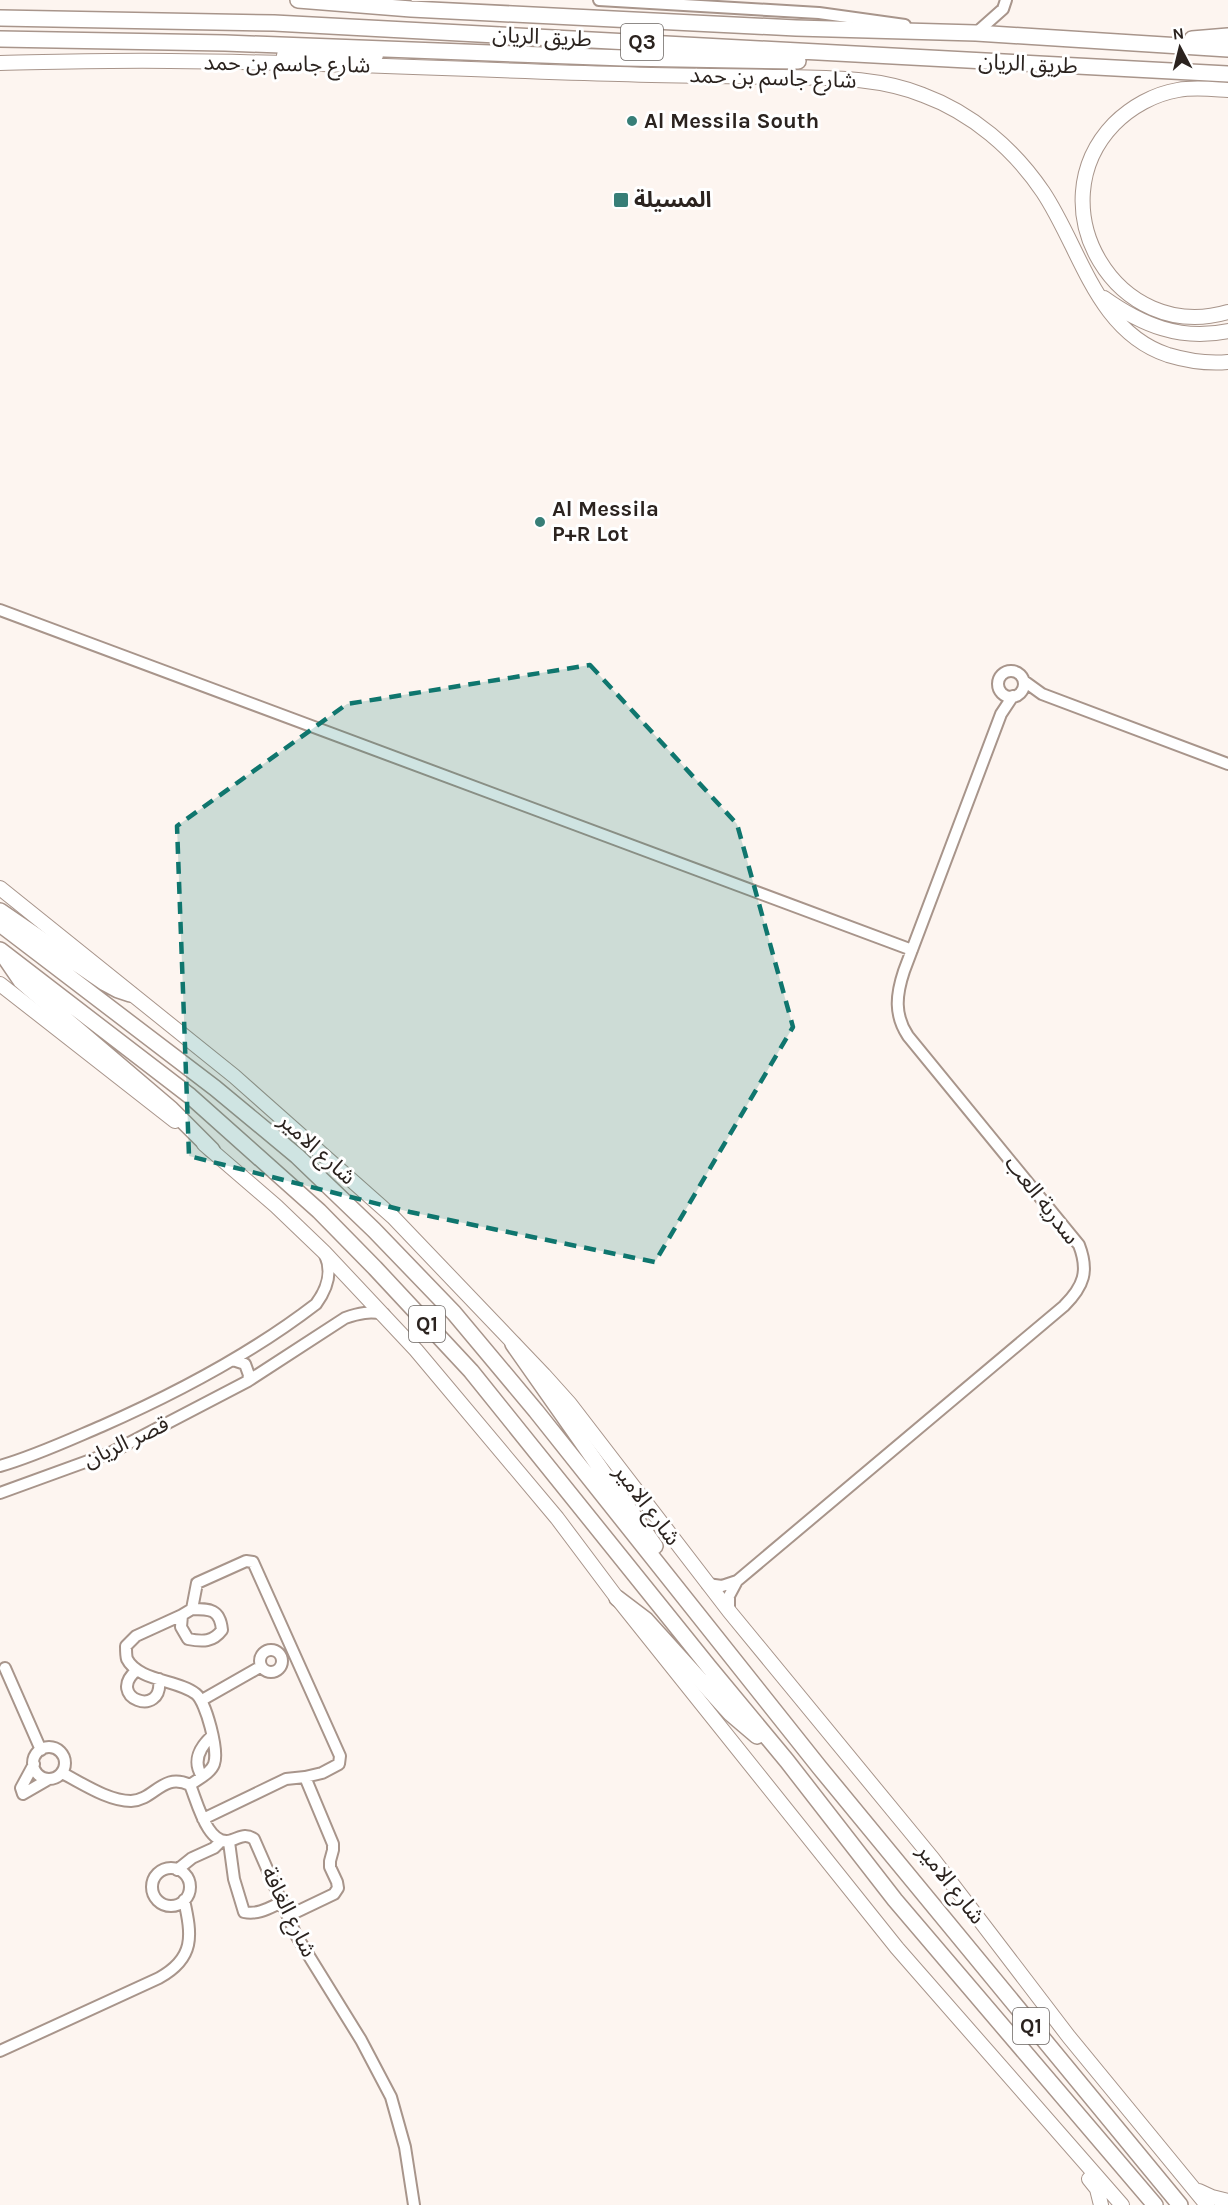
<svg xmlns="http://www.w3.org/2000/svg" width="1228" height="2205" font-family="Karla,'Noto Sans Arabic',sans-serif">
  <rect width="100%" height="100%" fill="#fdf5f0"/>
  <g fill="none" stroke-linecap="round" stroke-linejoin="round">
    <g stroke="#a8958b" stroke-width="14">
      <path id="minor" d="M599,0l220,13 86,12
        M976,33l27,-24 3,-9
        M0,610l912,340
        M998 684a13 13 0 1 1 26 0a13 13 0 1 1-26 0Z
        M1024,681l18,13 186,70
        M233,1360l12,4 4,11 -1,6
        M0,1466c35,-10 69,-26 102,-40 75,-33 149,-72 214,-122 11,-15 17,-31 9,-49
        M0,1493l110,-40 138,-72 97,-63c14,-5 25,-7 39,-4
        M707,1584l15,2 15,-5
        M192,1609l5,-26 49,-22 7,1 87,194 -1,8 -17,9 -17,4
        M192,1609c18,0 28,0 30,21 -9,12 -19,12 -34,9l-7,-12 1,-12z
        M729,1611v-15l8,-15 327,-275c20,-20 25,-35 15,-61l-171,-209c-14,-21 -12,-41 -4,-65l97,-257 12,-18
        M182,1615l-46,21 -10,10c0,4 0,10 1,13 11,22 52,21 69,35 10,8 23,57 18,70 -3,9 -16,15 -24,21
        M260 1661a11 11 0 1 1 22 0a11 11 0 1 1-22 0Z
        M5,1668l36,82
        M137,1670c-33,27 27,50 22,9
        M202,1700l58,-33
        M33 1763a16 16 0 1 1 32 0a16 16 0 1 1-32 0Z
        M34,1764l-13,24 2,6 26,-15
        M62,1773c20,10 46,28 69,28 24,-1 31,-29 59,-16 7,16 18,64 42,55 9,-3 13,-7 22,-1l42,96 65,105 30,57 14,50 9,58
        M202,1776c-10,-15 -2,-29 10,-40
        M203,1819l83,-40 19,-2 28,67v6l-3,11v6l7,15 1,6 -4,6 -46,22
        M229,1842l5,37 10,33c14,3 25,-4 38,-10
        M152 1887a19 19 0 1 1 38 0a19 19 0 1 1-38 0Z
        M177,1870l15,-12 22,-10 7,-7
        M0,2051l159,-73c36,-20 33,-42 25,-78"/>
    </g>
    <g stroke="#a8958b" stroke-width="16">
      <path id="major" d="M284,55h92
        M0,63c57,-1 113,-3 170,-2 150,1 300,9 449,13 55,2 109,2 164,3 47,1 95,0 140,18 49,18 91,54 120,97 38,57 53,139 125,163 20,6 38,9 60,7
        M1228,90c-17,-1 -34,-3 -50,0 -24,4 -47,17 -64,34 -79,82 3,221 114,188
        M1104,298c38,27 76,43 124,33
        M0,888l234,188 159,141 151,158 26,29 159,207 204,248 136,178 138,168
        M0,984l175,137
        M204,1144l72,62 48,46 92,98 141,168 60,80 280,350 225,257
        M1089,2179l8,10 4,16
        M1199,2191l13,6 16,4"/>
    </g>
    <g stroke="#a8958b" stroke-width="18">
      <path id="highway" d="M298,0l113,9 385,19 180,5 252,16
        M0,18l274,5 954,51
        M0,39l225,4 399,15 174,3
        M1192,39l36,-3
        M0,911l105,72 13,7 12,4
        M0,924l215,164 82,68 77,74 80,83 82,98 284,357 360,437
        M0,950l190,146 129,115 56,57 96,103 238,296 78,94 108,139 260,305
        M6,959l15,22 9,8 141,120 41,41
        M513,1344l142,202
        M617,1598l29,22 84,93 27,23"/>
    </g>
    <use href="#minor" stroke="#fff" stroke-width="10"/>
    <use href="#major" stroke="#fff" stroke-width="14"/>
    <use href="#highway" stroke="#fff" stroke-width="15"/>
  </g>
  <path fill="#0f766e" fill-opacity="0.2" stroke="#0f766e" stroke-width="4.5" stroke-dasharray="12 8" stroke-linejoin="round" d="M590,665l147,159 56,203 -138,235 -245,-50 -221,-56 -12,-330 170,-122z"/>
  <g fill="#377e77" stroke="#fff" stroke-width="2">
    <circle cx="632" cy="121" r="6"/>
    <rect x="613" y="192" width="16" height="16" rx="3"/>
    <circle cx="540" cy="522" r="6"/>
  </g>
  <g text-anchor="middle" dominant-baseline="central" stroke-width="6" stroke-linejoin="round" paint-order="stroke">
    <g fill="#fff" stroke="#6b6562" stroke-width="1.5">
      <rect x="621" y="24" width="42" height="36" rx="4.5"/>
      <rect x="409" y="1306" width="36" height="36" rx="4.5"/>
      <rect x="1013" y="2008" width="36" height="36" rx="4.5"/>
    </g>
    <g font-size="21" font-weight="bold" fill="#2b231f">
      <text x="642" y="42">Q3</text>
      <text x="427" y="1324">Q1</text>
      <text x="1031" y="2026">Q1</text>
    </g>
    <g font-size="22" fill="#2b231f" stroke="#fff">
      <text transform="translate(542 37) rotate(3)">طريق الريان</text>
      <text transform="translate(287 64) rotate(1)">شارع جاسم بن حمد</text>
      <text transform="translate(1028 64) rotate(3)">طريق الريان</text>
      <text transform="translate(773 78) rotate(2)">شارع جاسم بن حمد</text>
      <text transform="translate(317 1149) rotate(42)">شارع الامير</text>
      <text transform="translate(1042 1200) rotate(52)">سدرية العب</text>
      <text transform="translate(126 1442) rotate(-25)">قصر الريان</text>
      <text transform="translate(647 1505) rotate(53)">شارع الامير</text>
      <text transform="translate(951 1884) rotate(52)">شارع الامير</text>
      <text transform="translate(289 1912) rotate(64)">شارع الغافة</text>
    </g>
    <g font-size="22" font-weight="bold" fill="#2b231f" stroke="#fff" text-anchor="start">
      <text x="644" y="121">Al Messila South</text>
      <text x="634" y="200">المسيلة</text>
      <text x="552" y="509">Al Messila<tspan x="552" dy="25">P+R Lot</tspan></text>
    </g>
  </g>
  <g transform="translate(1180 48) rotate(353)" stroke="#ffffff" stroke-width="4.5" paint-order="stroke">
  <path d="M0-4.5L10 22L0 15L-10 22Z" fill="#2b231f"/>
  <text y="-9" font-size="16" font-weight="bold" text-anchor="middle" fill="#2b231f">N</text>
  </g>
</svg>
